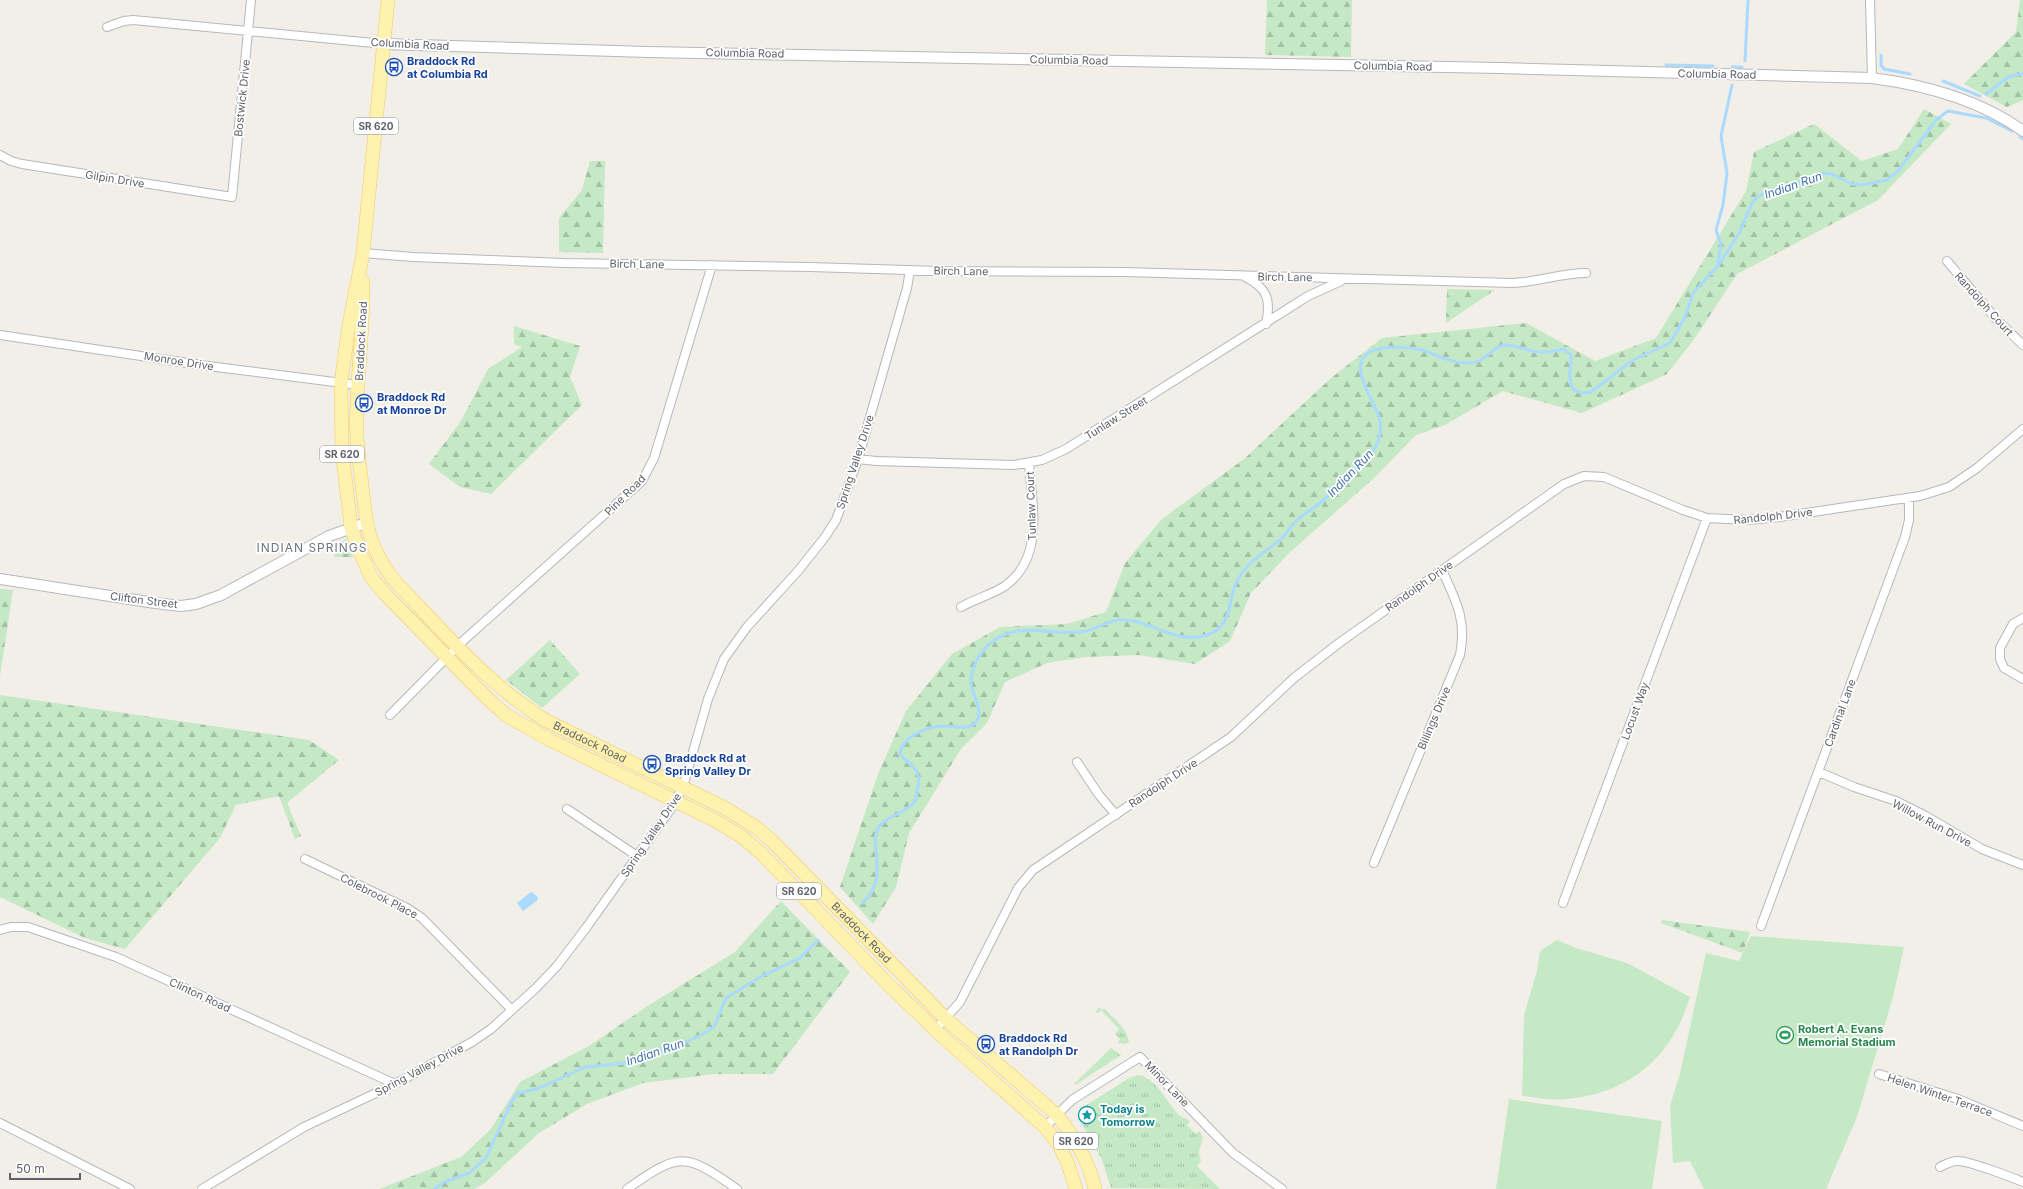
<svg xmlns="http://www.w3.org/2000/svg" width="2023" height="1189" font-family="Inter,sans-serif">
  <defs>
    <pattern id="grass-tufts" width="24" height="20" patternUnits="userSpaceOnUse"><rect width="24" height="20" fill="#c5e8c5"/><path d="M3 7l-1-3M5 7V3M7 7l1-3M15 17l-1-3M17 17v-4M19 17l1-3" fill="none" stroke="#a3c0a4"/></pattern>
    <pattern id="forest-firs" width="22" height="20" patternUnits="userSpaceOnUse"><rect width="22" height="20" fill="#c5e8c5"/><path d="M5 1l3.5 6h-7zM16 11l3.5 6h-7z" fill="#a3c0a4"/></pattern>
  </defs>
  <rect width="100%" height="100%" fill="#f1efe8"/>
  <path fill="url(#grass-tufts)" d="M1099,1007l3,3 2,-2c9,10 23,20 25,34l-3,2 -8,-1 2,-4 -5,-5 4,-5 -18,-19 -3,3h-3z
    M1111,1048l10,7 -46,30 -1,-1z
    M1138,1075c20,4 28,27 41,40 3,3 7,3 11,6l-3,4 9,9 3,-3c7,8 1,12 0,22l2,8 -4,5 23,23 -109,-1 -9,-28 -20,-36v-2l-4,-6 3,-8 4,-2 44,-28z"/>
  <path fill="url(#forest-firs)" d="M1267,0h85l-1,57 -86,-2z
    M2020,0h3v100l-16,7 -43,-23 52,-52z
    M1924,109l27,15 -73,76 -141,74 -42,64 -28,36 -85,39 -79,-22 -58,34 -29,10 -42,43 -85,75 -38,40 -21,48 -35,23 -56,-9 -54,2 -38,6 -42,19 -18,41 -26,26 -52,84 -13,54 -23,37 -33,-37 38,-113 28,-63 46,-57 48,-27 67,-3 39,-12 19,-49 37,-44 82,-60 87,-81 51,-40 144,-15 69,38 61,-23 90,-147 8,-39 60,-28 48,37 36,-12z
    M590,161h15l-2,92 -44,-1v-34l23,-28z
    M1447,289l48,1 -49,33z
    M514,326l66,20 -10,31 12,28 -91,89 -31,-7 -31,-23 32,-43 27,-52 34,-22 -8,-3z
    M346,539l7,18h-19l2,-12z
    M0,589l13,1 -13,86z
    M550,640l30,34 -38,34 -36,-28z
    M0,695l309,45 30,20 -52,43 14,33 -6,3 -16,-43 -43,9 -16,33 -95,111 -40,-11 -85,-41z
    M781,901l69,71 -77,102h-59l-71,9 -56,21 -48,29 -54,50 -11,6h-95l82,-32 30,-28 29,-47 69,-36 57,-39 89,-55z
    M1662,920l88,12 -7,21 -82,-30z"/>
  <path fill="#c5e8c5" d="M1751,936l153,11 -11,50 -36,120 -31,72h-122l-14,-28 -17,2 -3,-57 10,-32 26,-121 33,8z
    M1557,940l19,8 51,15 63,34c-18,60 -60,96 -123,102 -14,2 -31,-2 -45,-3l2,-81 13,-44 3,-20z
    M1509,1099l153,22 -10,68h-156z"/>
  <path fill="#aadaff" d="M531,892l6,4 1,4 -15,11 -6,-8z"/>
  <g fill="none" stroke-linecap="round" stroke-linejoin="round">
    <path stroke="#aadaff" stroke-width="3" d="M1881,55v10l3,4 26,5
      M1745,61l3,-61
      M1666,65l47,1
      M1732,67h10
      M1943,81l37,15
      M1986,94l22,-17 15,-3
      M2020,137l3,2
      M1718,263l3,-18 -5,-15 7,-25 4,-32 -6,-37 11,-51
      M863,903c17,-19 15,-29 13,-54 0,-4 -2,-10 0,-15 4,-19 32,-19 40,-35 1,-4 1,-8 2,-12 4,-16 -7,-22 -18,-32 1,-18 27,-29 44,-29 9,0 21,4 29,-1 14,-11 -1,-29 -2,-41 -1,-16 9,-33 21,-42 28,-23 63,-4 94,-11 15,-4 26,-13 42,-11 26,3 52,25 79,15 25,-8 21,-33 29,-52 3,-6 7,-12 11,-16 10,-12 23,-18 34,-28 5,-4 8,-10 12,-15 9,-9 21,-16 31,-24 8,-8 15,-17 23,-25 10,-9 24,-17 30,-31 3,-6 4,-17 3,-24 -3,-17 -37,-56 -8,-69 13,-6 39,-4 53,0 14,5 27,12 42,12 20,0 20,-12 34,-17 10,-4 27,6 38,6 8,1 16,-1 24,-3l8,6c1,16 -5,16 2,34l8,4 10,-1 42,-32 37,-17 15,-26 8,-24 25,-27 22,-34 12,-29 5,-6 12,-6 24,-6 29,-12 10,1 20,10 10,1 25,-5 11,-9 38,-51 12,-9 38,7 26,13
      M434,1189l10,-7 25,-9 17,-15 26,-57 6,-8 19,-4 48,-22 41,-4 19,-9 31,-7 27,-13 11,-7 12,-29 36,-22 38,-18 18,-18"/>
    <g stroke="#b5b8bc" stroke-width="10">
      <path id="minor" d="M1870,0l2,78
        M107,27l17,-6 9,-1 251,24
        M0,155l11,6 11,3 210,33 19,-197
        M363,253l50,4 152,6 245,4 129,4 185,1 389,11c26,-1 48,-10 73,-10
        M1947,261l50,59 26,25
        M1245,277c23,11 26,23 21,47
        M0,335l208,31 150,19
        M858,459l18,2 138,4 28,-5 24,-11 242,-153 33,-15
        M961,607c14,-8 32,-13 44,-21 40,-29 27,-81 24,-123
        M2023,618l-10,6 -13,24v11l4,9 19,11
        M390,715l74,-75 178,-159 12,-23 58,-193
        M1077,762l22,33 17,20
        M1819,772l35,15 42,14 30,15 56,33 41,16
        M567,809l70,47
        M305,859l102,49 15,10 90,92
        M1374,863l86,-208c7,-35 -4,-54 -18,-85
        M1563,903l144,-385
        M1761,926l144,-389 4,-17v-22
        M0,930l11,-3h17l88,30 279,127
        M935,1030l25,-28 58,-114 15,-18 198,-133 63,-59 45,-35 225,-159 20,-8 20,1 79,33 24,8 40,2 32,-3 141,-21 29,-9 28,-19 46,-39
        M1879,1074l79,25 65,27
        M0,1123l130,66
        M1045,1127l27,-27 68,-43 93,96 49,36
        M1940,1167c6,-3 11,-6 18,-6 11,0 53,16 65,21
        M202,1189l102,-62 91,-43 77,-42 19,-13 45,-41 21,-22 29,-38 84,-118 13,-23 25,-88 16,-40 23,-32 51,-56 27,-34 11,-17 22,-61 49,-171 3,-18
        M627,1189c53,-37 57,-37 110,0"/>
    </g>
    <g stroke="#b5b8bc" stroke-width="12">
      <path id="tertiary" d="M384,44l264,8 852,16 372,10c53,7 107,21 151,53
        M0,579l155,24 26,3 15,-2 25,-9 108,-59 37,-13"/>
    </g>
    <g stroke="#f2c960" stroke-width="14">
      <g id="primary">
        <path d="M388,0l-25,253 -14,72 -8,58 1,68 9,76 7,21 13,29 14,17 102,104 19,17 42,24 168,82 26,16 18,15 130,134 54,52 101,89 14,18 9,19 8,25"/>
        <path id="s1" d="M363,281c1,42 -5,83 -6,125 -2,26 2,53 5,79 4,39 6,61 31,94 48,50 93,104 152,141l180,88 32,20 15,13 174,178 111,96c18,23 32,46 38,74"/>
      </g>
    </g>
    <use href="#minor" stroke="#fff" stroke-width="8"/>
    <use href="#tertiary" stroke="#fff" stroke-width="10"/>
    <use href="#primary" stroke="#fff2af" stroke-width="13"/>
  </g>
  <defs>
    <g id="bus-ring" transform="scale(0.9)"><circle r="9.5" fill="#fff" stroke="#1a4fb4" stroke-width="1.5"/><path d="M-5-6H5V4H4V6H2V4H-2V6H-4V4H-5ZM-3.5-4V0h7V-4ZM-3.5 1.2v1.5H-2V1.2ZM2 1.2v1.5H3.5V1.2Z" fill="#1a4fb4"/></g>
    <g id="stadium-ring" transform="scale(0.9)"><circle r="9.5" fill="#fff" stroke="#2e9e5b" stroke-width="1.5"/><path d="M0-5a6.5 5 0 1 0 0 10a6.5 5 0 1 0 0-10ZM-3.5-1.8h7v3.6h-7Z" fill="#2e9e5b"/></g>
    <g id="sight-ring" transform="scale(0.9)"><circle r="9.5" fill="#fff" stroke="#0f9aa8" stroke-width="1.5"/><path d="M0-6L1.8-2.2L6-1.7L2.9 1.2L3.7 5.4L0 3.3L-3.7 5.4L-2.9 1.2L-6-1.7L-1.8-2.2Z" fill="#0f9aa8"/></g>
  </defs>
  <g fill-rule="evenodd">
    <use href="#bus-ring" x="394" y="67"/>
    <use href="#bus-ring" x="364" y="403"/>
    <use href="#bus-ring" x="652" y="764"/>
    <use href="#stadium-ring" x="1785" y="1035"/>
    <use href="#bus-ring" x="986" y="1044"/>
    <use href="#sight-ring" x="1087" y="1115"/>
  </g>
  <g text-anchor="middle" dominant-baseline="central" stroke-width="3.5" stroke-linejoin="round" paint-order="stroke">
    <g fill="#fff" stroke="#8f9295" stroke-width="1">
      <rect x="354" y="118" width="44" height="16" rx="3"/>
      <rect x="320" y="446" width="44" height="16" rx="3"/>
      <rect x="777" y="883" width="44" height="16" rx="3"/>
      <rect x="1054" y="1133" width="44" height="16" rx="3"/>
    </g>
    <g font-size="10" font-weight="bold" fill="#5f6368">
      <text x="376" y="126">SR 620</text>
      <text x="342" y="454">SR 620</text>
      <text x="799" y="891">SR 620</text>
      <text x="1076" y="1141">SR 620</text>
    </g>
    <g font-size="11" fill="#5f6368" stroke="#fff">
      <text transform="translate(410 44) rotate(3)">Columbia Road</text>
      <text transform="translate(745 53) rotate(1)">Columbia Road</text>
      <text transform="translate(1069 60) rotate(1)">Columbia Road</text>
      <text transform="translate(1393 66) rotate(1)">Columbia Road</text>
      <text transform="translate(1717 74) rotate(1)">Columbia Road</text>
      <text transform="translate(242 98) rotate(-84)">Bostwick Drive</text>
      <text transform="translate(115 179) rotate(9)">Gilpin Drive</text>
      <text transform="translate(637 264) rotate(1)">Birch Lane</text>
      <text transform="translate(961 271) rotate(1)">Birch Lane</text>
      <text transform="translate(1285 277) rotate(1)">Birch Lane</text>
      <text transform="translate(1984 304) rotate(48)">Randolph Court</text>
      <text transform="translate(361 341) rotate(-87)">Braddock Road</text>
      <text transform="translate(179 361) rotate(9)">Monroe Drive</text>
      <text transform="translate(1116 418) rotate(-32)">Tunlaw Street</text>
      <text transform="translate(855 462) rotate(-72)">Spring Valley Drive</text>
      <text transform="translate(625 495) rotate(-45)">Pine Road</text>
      <text transform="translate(1031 506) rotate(-92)">Tunlaw Court</text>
      <text transform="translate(1773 516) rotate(-6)">Randolph Drive</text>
      <text transform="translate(1419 586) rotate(-35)">Randolph Drive</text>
      <text transform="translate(144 600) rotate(7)">Clifton Street</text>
      <text transform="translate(1635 711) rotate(-70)">Locust Way</text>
      <text transform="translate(1840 713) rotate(-70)">Cardinal Lane</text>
      <text transform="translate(1434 718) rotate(-67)">Billings Drive</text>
      <text stroke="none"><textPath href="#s1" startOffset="563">Braddock Road</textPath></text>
      <text transform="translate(1163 783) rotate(-33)">Randolph Drive</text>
      <text transform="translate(1932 823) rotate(28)">Willow Run Drive</text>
      <text transform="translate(651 835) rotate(-56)">Spring Valley Drive</text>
      <text transform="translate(379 896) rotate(27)">Colebrook Place</text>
      <text stroke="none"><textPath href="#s1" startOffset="899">Braddock Road</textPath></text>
      <text transform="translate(200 995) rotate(25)">Clinton Road</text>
      <text transform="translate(419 1070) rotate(-28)">Spring Valley Drive</text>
      <text transform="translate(1167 1084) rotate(46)">Minor Lane</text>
      <text transform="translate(1940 1095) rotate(19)">Helen Winter Terrace</text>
    </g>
    <g font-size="11" font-weight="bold" fill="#164399" stroke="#fff" text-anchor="start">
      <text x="407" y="61">Braddock Rd<tspan x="407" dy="13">at Columbia Rd</tspan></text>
      <text x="377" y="397">Braddock Rd<tspan x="377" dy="13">at Monroe Dr</tspan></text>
      <text x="665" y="758">Braddock Rd at<tspan x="665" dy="13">Spring Valley Dr</tspan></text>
      <text x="999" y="1038">Braddock Rd<tspan x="999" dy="13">at Randolph Dr</tspan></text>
    </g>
    <g font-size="11" font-weight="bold" fill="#27864d" stroke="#fff" text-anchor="start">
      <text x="1798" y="1029">Robert A. Evans<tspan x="1798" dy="13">Memorial Stadium</tspan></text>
    </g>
    <g font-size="11" font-weight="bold" fill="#0d838f" stroke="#fff" text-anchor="start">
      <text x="1100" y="1109">Today is<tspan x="1100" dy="13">Tomorrow</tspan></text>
    </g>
    <g font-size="12" font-style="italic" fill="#4174aa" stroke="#fff">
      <text transform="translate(1793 185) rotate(-19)">Indian Run</text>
      <text transform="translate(1350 473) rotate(-46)">Indian Run</text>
      <text transform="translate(655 1052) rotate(-19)">Indian Run</text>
    </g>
    <g font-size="12" letter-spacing="1" fill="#70757a" stroke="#fff">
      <text x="312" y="547">INDIAN SPRINGS</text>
    </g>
  </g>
  <path d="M10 1173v6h70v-6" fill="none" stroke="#5f6368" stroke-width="2"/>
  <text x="16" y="1173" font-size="12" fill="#5f6368" stroke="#ffffff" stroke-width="3" paint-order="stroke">50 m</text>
</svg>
